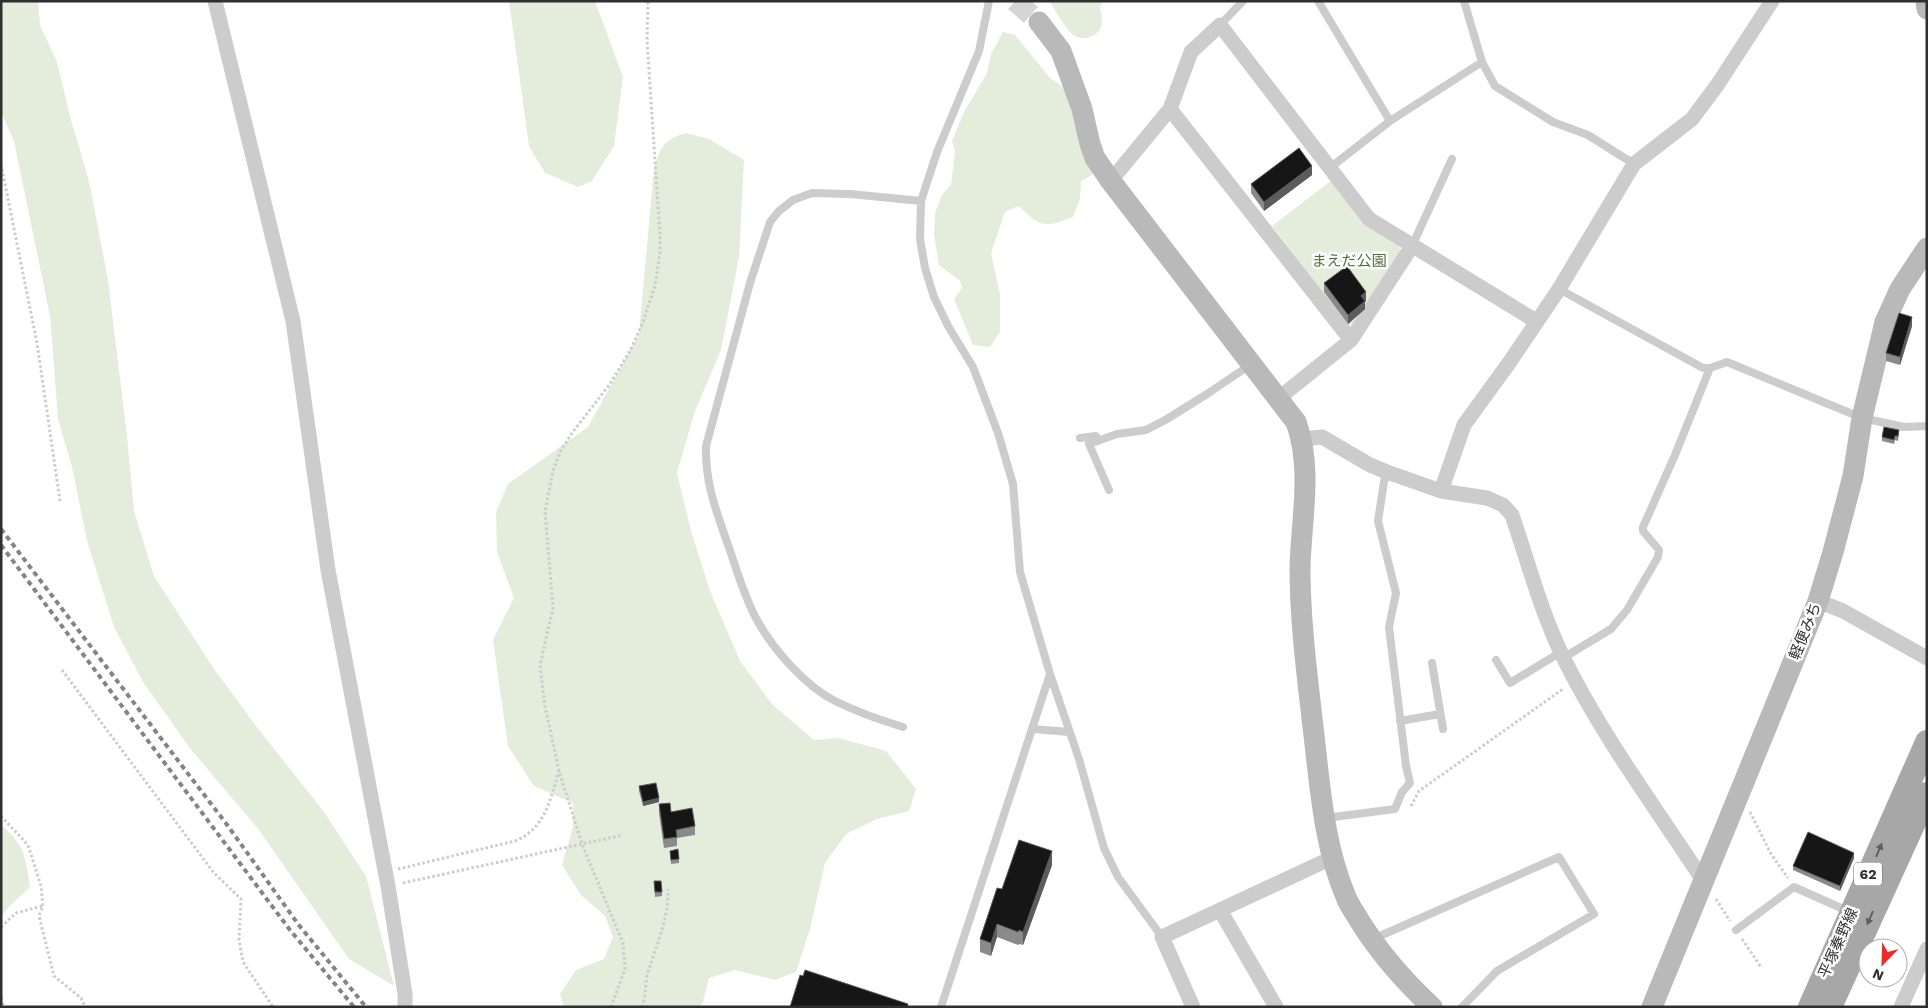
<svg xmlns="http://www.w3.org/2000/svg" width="1928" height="1008" font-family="'Work Sans','Noto Sans JP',sans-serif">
  <rect width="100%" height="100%" fill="#fff"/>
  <path fill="#e4eddc" d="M1,1h37l2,24 17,37 14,58 18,61 19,99 19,156 7,75 20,65 58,90 44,60 68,86 42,64 28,110 -45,-27 -90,-129 -70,-83 -46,-65 -29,-55 -27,-86 -15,-74 -14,-48 -8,-103 -36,-175 -13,-29z
    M509,1h86l28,76 -9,69 -22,35 -14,6 -33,-14 -16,-27z
    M1050,1h53l-3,7c2,6 3,13 1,19 -4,10 -18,14 -26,9 -8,-4 -21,-27 -25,-35z
    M1003,32l12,3 35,43 16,11 29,71 -3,15 -11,6 -1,18 -7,18c-28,11 -32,11 -54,-11l-14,6 -14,41 9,41v38l-10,15 -17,-2 -19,-46 8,-11 -2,-7 -21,-16 -5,-30 1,-22 7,-18 9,-10 4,-34 -3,-10 12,-29 23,-39 4,-19z
    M686,133l23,6 35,21 -5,97 -18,93 -26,61 -18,62 14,58 19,60 30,70 32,43 42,36 25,-2 47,13 30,38 -7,22 -32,8 -31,15 -21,29 -15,66 -14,43 -21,8 -40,-10 -26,8 -6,24 -4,5h-135l-4,-13 16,-24 28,-11 9,-22 -8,-21 -24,-21 -19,-30 11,-38v-24l-39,-17 -26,-40 -15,-106 21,-42 -17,-46 -1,-40 12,-28 80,-57 51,-93 15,-166c7,-21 10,-29 32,-35z
    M1332,180l67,65 2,7 -45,74 -9,-1 -75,-99z
    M1,825c25,21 24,33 29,62l-22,21 -7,9z"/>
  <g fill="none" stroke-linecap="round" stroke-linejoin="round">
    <path stroke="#d5d5d5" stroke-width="21" stroke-dasharray="21 11" stroke-linecap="butt" d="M1015,1l24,21"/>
    <path stroke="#ccc" stroke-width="3" stroke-dasharray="2.5 2.5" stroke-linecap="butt" d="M1,164l36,179 23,158
      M62,670l152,203 27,26 -2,41 4,22 30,45
      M1411,806l8,-15 144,-102
      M1750,812l21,42 17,24
      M1,816l27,29 13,41 2,20 -4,10 15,60 27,22 4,9
      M398,869l117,-28c30,-12 35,-41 44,-70
      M403,883l220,-48
      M1716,899l14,22
      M1,927l15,-14 26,-7
      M1742,939l19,28
      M1,998l3,9
      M611,1007l14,-38 -2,-26 -41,-99 -23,-73 -14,-65 -5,-41 13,-57 -8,-97 8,-40 7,-19 12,-19 38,-49 21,-35 12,-27 12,-36 5,-33v-18l-13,-195 1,-39
      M642,1007c4,-10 3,-21 5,-31 8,-29 22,-56 21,-87"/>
    <path stroke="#ccc" stroke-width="8" d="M989,1l-10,50 -42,101 -16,49 -1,38 5,29 9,29 14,29 25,41 25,66 15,51 7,88 30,102 29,85 25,89 14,29 44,60
      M1318,1l72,120
      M1464,1l18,61 13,24 58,36 35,13 46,29
      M1220,25l23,-24
      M1331,167l59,-46 92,-59
      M1412,246l40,-87
      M1559,289l144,79h7l17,-6 135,56 42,9 23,-1
      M1080,438l16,-2 2,5
      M1109,490l-20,-46 28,-10 29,-4 21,-11 40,-25 43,-29
      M1563,658l48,-29 16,-19 31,-53 1,-7 -16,-19v-4l32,-72 35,-87
      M1496,660l14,23 51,-31
      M1432,663l11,66
      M1400,721l40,-7
      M903,727c-23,-7 -46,-15 -68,-26 -30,-15 -62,-52 -78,-81 -13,-23 -20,-50 -29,-75 -12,-35 -23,-62 -22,-99l44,-163 20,-61 9,-11 14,-11 19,-7 38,1 71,7
      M1034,729l35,3
      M1326,818l69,-9 7,-17 8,-9 -4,-17 -17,-139 7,-34 -18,-72 6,-39 3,-10
      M1736,930l58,-43 56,25
      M1373,939l186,-82 35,57 -97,57 -35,36
      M941,1007l109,-333"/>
    <path stroke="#ccc" stroke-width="15" d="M215,1l78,320 35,249 60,316 17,108v13
      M1170,109l181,231
      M1110,180l8,-8 52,-63 21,-57 29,-27 149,194 167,102
      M1279,398l72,-58 61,-94
      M1302,439l20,-2 48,28 17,7 54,19 46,7 16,7 9,10c16,47 29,97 51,142 39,79 93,151 141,225
      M1441,491l23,-66 45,-62 50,-74 75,-125 58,-45 26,-35 54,-83
      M1818,601l25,10 84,47
      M1220,910l56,97
      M1193,1007l-31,-70 161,-75 9,-2
      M1901,1007l26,-58"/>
    <path stroke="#b9b9b9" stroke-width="21" d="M1926,1l1,8
      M1039,22l22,29 21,58 8,35 5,14 15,22 186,242c17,47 5,98 4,146 0,53 7,106 13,159 7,57 10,116 33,170 3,8 9,16 13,23 21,34 44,60 73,87
      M1652,1007l166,-406 15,-49 20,-76 9,-58 23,-96 15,-33 27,-41"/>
    <path stroke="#a7a7a7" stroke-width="24" d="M1810,1007l117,-265
      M1830,1007l97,-213"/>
    <path stroke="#848484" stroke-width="4" stroke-dasharray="5 4" stroke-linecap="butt" d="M1,529l227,297 70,98 68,83
      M1,545l289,385 64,77"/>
  </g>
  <path fill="#8a8a8a" d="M1312,175l-48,36 -13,-18v-9z
    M1324,283l42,18 -1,1v7l-17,15 -24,-32z
    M1912,326l-12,39 -14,-4v-8z
    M1899,434l-1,7 -3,-1 -1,4 -12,-3v-4z
    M639,786l20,16 -16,4 -4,-15z
    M659,804l36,22v9l-18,3v8l-13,2 -5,-35z
    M670,851l9,8v4l-8,1z
    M1854,858l-14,33 -47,-21v-4z
    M1052,865l-29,80 -4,-1 -1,1 -21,-8 -6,19 -11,-4v-13l22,-50z
    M654,881l8,11v4l-7,1z"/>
  <path fill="#5c5c5c" d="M1312,166v9l-48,36v-9z
    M1366,292v9l-1,1v7l-17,15v-9l13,-19z
    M1912,317v9l-12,39v-8z
    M659,798v4l-16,4v-4z
    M1052,851v14l-29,80v-13z
    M1854,853v5l-14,33v-5z
    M997,924v13l-6,19v-13z"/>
  <path fill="#161616" stroke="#5c5c5c" d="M1299,148l13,18 -48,36 -13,-18z
    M1347,266l19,26 -5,4 4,5 -17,14 -24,-32z
    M1899,313l13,4 -12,40 -14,-4z
    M1884,427l15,3 -1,6h-3l-1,4 -12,-3z
    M656,783l3,15 -16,4 -4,-16z
    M670,803l1,9 21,-4 3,18 -19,4 1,7 -13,2 -5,-35z
    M1808,832l46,21 -14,33 -47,-20z
    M1019,840l33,11 -29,81 -4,-2 -1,2 -21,-8 -6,19 -11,-4 17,-51 5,1z
    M678,849l1,10 -8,1 -1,-9z
    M654,881h7l1,11h-7z
    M805,970l103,34 -1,3h-117l10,-32 3,1z"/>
  <defs><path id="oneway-solid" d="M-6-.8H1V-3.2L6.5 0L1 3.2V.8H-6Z" transform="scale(1.25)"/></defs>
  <g fill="#5f5f5f">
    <use href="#oneway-solid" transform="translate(1879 850) rotate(-67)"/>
    <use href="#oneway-solid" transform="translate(1870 918) rotate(114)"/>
  </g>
  <g text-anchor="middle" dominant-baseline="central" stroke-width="5" stroke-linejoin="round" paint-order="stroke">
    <rect fill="#fff" stroke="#6d6d6d" stroke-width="1" x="1854" y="862.5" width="28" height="23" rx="4"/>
    <g font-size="14" font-weight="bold" fill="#2f2f2f">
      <text x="1868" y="874">62</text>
    </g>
    <g font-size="15" fill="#4f6d39" stroke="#fff">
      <text x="1349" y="261">まえだ公園</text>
    </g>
    <g font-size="15" fill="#2f2f2f" stroke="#fff">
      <text transform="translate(1805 631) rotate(-68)">軽便みち</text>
      <text transform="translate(1838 943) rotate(-66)">平塚秦野線</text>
    </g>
  </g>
  <rect width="1928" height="1008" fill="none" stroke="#2f2f2f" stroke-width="5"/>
  <g transform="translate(1883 963) rotate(203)"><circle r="24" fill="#ffffff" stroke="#acacac"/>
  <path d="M0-4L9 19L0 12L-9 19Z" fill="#ef282b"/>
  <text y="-8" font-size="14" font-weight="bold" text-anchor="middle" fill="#2f2f2f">N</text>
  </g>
</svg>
